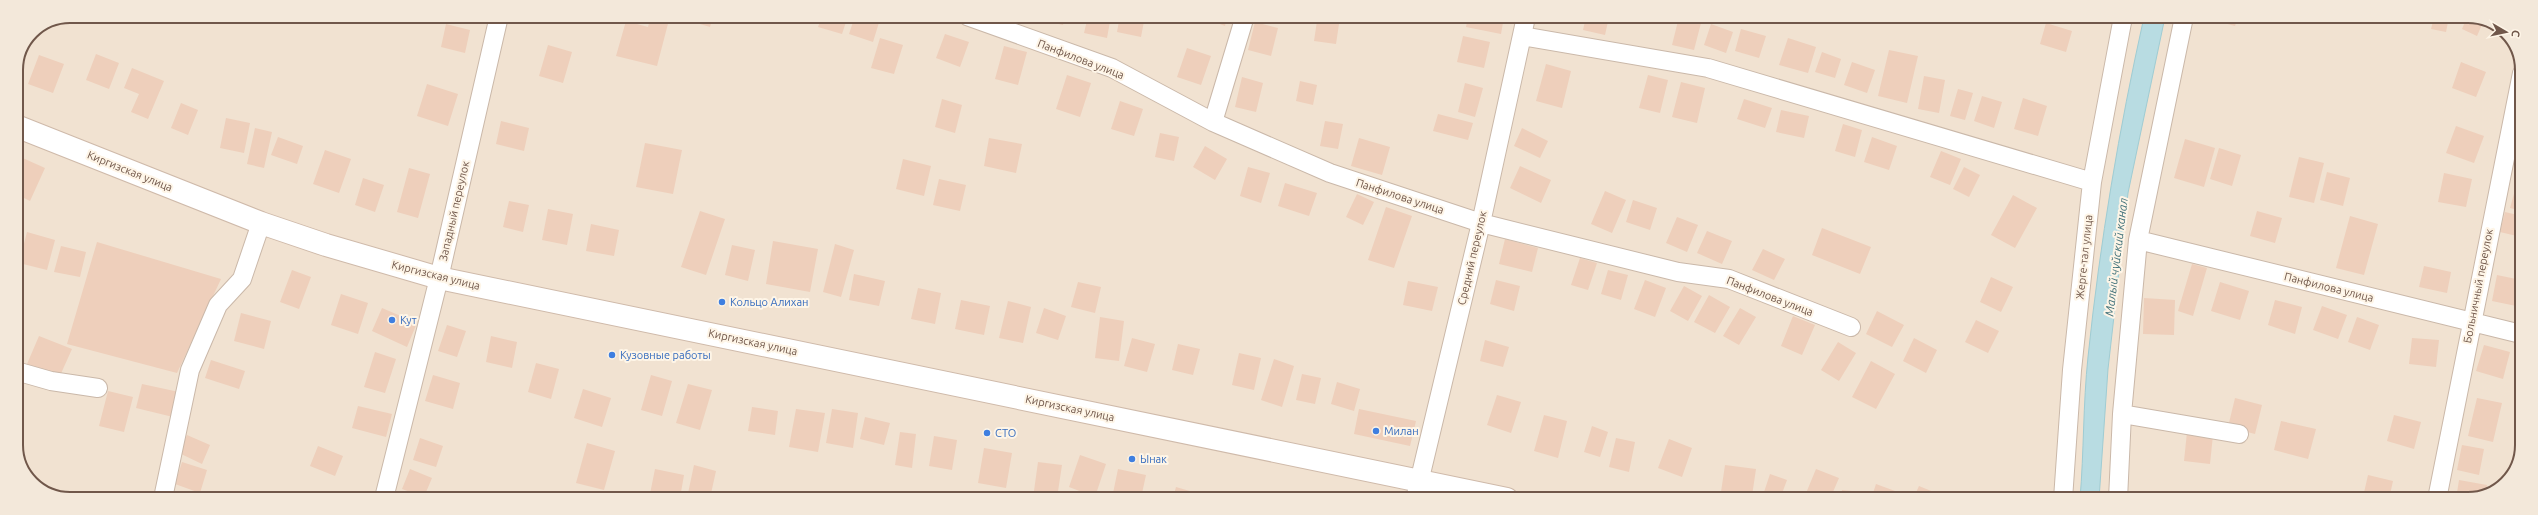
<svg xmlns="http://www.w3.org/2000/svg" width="2538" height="515" font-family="Ubuntu,sans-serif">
  <rect width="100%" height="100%" fill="#faf0e2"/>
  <path fill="#f1e2d1" d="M70,16l2408,1 30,17 14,32 -1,389 -18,31 -35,13 -2408,-1 -30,-17 -14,-29v-382l16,-38z"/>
  <path fill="#b8dce2" stroke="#9fccd3" d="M2144,17h21l-37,176 -20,176 -9,130h-19c4,-47 3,-95 8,-142 12,-115 31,-228 56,-340z"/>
  <path fill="#eecfbb" d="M651,16h19l-13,50 -41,-10 10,-35 22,6z
    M692,16h21l-3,11 -20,-6z
    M822,16h26l-6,18 -24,-7z
    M855,16h26l-8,26 -24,-8z
    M1037,16h28l-2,9 -27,-6z
    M1088,16h23l-4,22 -23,-5z
    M1120,16h25l-4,21 -24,-5z
    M1199,16h28l-2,10z
    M1468,17h36l-3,17 -35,-7z
    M1586,17h23l-4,18 -22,-5z
    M1679,17l22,6 -7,27 -22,-5z
    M2209,17h29l-3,9 -26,-7z
    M2310,17h21l-2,5z
    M2373,17h25l-2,7z
    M2434,17h15l-3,15 -15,-3z
    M2467,17h11l6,3 -7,16 -15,-7z
    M1317,21l22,3 -3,20 -22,-3z
    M1255,22l23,6 -7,28 -23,-6z
    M2046,23l26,8 -6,21 -26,-8z
    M446,24l24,6 -5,23 -24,-6z
    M1711,24l22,8 -7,21 -22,-8z
    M1741,29l25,7 -7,22 -24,-7z
    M945,34l24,8 -9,25 -24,-9z
    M1463,36l27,6 -6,26 -27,-6z
    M880,38l23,7 -9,29 -23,-6z
    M1788,38l28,9 -8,26 -29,-8z
    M548,45l24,7 -9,31 -24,-7z
    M1004,46l23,6 -9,33 -23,-6z
    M1187,48l24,8 -10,29 -24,-8z
    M1889,50l29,6 -11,47 -29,-7z
    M1822,52l19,7 -6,19 -20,-6z
    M96,54l23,9 -10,26 -23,-9z
    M39,55l25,9 -11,29 -25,-9z
    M1852,62l23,8 -8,23 -23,-8z
    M2461,62l25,10 -10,25 -24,-9z
    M1546,64l25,7 -9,37 -26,-7z
    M132,68l32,13 -16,38 -17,-7 8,-18 -15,-6z
    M1067,75l24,8 -11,34 -24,-8z
    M1648,75l20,5 -8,33 -21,-5z
    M1924,76l21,4 -6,33 -21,-4z
    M1242,77l21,6 -7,29 -21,-5z
    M1300,81l17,4 -4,20 -17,-4z
    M1681,82l24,6 -8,35 -25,-6z
    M1465,83l18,5 -8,29 -17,-5z
    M427,84l31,10 -10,32 -31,-10z
    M1958,89l15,4 -8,27 -15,-4z
    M1982,96l20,6 -8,26 -20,-7z
    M2023,98l24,8 -9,30 -24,-7z
    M942,99l20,6 -7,28 -20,-6z
    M1744,99l28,9 -7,20 -28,-9z
    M1120,101l23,8 -9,27 -23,-7z
    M181,103l17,7 -10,25 -17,-7z
    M1781,110l28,6 -5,22 -28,-6z
    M1438,114l35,9 -5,17 -35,-9z
    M226,118l24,5 -6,30 -24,-5z
    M501,121l28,7 -5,23 -28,-7z
    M1325,121l18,3 -5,25 -18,-3z
    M1843,124l19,6 -7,27 -20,-6z
    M2456,126l28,10 -10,27 -28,-10z
    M255,128l17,4 -8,36 -17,-4z
    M1522,128l26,13 -8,17 -26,-12z
    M1160,133l19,4 -5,24 -19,-4z
    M278,137l25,9 -6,18 -26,-9z
    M1872,137l25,9 -8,24 -25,-8z
    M989,138l33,6 -6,29 -32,-7z
    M1359,138l31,9 -8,28 -31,-9z
    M2185,139l30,9 -11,39 -30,-9z
    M645,143l37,7 -9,44 -37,-7z
    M1205,146l22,13 -12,21 -22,-13z
    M2219,148l22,7 -9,31 -22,-7z
    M325,150l26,9 -12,34 -26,-9z
    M1941,151l20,8 -11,26 -20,-8z
    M16,155l29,13 -15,33 -14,-7z
    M2299,157l25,6 -10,40 -25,-6z
    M903,159l28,7 -7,30 -28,-7z
    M1520,166l31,14 -10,23 -31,-15z
    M1248,167l22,6 -9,30 -21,-7z
    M1964,167l16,8 -11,22 -16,-8z
    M409,168l21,6 -12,44 -21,-6z
    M2327,172l23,6 -7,28 -23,-6z
    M2444,173l28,6 -6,28 -28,-5z
    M363,178l21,7 -9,27 -20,-7z
    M939,179l27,6 -6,26 -27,-6z
    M1285,183l32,10 -8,23 -31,-10z
    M2517,183l5,1v27l-12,-3z
    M1605,191l21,9 -14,33 -21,-9z
    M1357,194l17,8 -11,23 -17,-8z
    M2013,195l24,13 -22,40 -24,-13z
    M1633,200l24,8 -7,22 -24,-8z
    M509,201l20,4 -6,27 -20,-5z
    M1386,207l26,9 -18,52 -26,-8z
    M548,209l25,5 -6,31 -25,-5z
    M700,211l25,8 -19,56 -25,-8z
    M2257,211l25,7 -7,25 -25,-7z
    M2505,212l17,4 -1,21 -21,-5z
    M2350,216l28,8 -14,51 -28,-7z
    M1677,217l21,8 -11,27 -21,-9z
    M591,224l28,6 -5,26 -28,-5z
    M1822,228l49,19 -11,27 -48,-19z
    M1707,231l25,10 -10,23 -25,-11z
    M27,232l28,8 -8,30 -28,-7z
    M1505,239l33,9 -6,24 -33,-8z
    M773,241l45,8 -8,43 -44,-8z
    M97,242l124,37 -44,94 -110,-29z
    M835,244l19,6 -13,47 -18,-5z
    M732,245l23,5 -7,31 -23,-6z
    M61,246l25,6 -6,25 -26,-5z
    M1763,249l22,10 -11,21 -22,-10z
    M1580,258l17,5 -9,27 -17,-5z
    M2192,264l15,4 -14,48 -15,-5z
    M2424,266l27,6 -4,21 -28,-6z
    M292,270l19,7 -12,32 -19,-7z
    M1608,270l20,5 -7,25 -20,-6z
    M854,274l31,7 -6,25 -30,-6z
    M2497,275l24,5v27l-29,-6z
    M1991,277l22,10 -12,25 -21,-10z
    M1496,280l24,6 -6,25 -24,-7z
    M1645,280l21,8 -11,29 -21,-8z
    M1408,281l30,6 -6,24 -29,-6z
    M1078,282l23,5 -6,26 -24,-6z
    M2220,282l29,9 -9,29 -29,-9z
    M1684,286l18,10 -14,25 -18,-10z
    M918,288l23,5 -6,31 -24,-5z
    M341,294l27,9 -10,31 -27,-9z
    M1709,295l21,12 -15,26 -21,-11z
    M2144,298l31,2 -1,35 -31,-1z
    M961,300l29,6 -6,29 -29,-6z
    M2275,300l27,7 -7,27 -27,-9z
    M1008,301l23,6 -8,36 -24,-5z
    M2322,306l25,9 -9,24 -25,-9z
    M382,308l35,15 -10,24 -35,-16z
    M1044,308l22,8 -8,24 -22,-7z
    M1740,308l16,9 -17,28 -16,-9z
    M1877,311l27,14 -12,22 -26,-13z
    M241,313l30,8 -7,28 -30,-8z
    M1793,316l22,9 -13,30 -21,-9z
    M1100,317l24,4 -5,40 -24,-3z
    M2357,317l22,8 -9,25 -22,-8z
    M1976,320l23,11 -11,22 -23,-11z
    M447,325l19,6 -9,26 -19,-6z
    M39,336l33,13 -13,29 -32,-14z
    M491,336l26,6 -5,26 -26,-6z
    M1132,338l23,6 -8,28 -23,-6z
    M1914,338l23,12 -11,23 -23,-12z
    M2412,338l27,2 -3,27 -27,-3z
    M1485,340l24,7 -6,20 -23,-6z
    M1838,342l18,11 -17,28 -18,-11z
    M1178,344l22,5 -7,26 -21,-5z
    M2484,345l26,7 -7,27 -27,-8z
    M375,352l21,7 -11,34 -21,-6z
    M1239,353l22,5 -7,32 -22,-5z
    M1274,359l20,7 -12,41 -21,-7z
    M211,360l34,11 -6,18 -34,-11z
    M1871,361l24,13 -19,35 -24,-12z
    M536,363l23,6 -8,30 -23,-7z
    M1302,374l19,4 -6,26 -19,-4z
    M433,375l27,8 -7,26 -28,-8z
    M651,375l21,6 -10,35 -21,-6z
    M1337,382l23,7 -6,22 -23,-7z
    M142,384l37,8 -6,25 -37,-9z
    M688,384l24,6 -12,40 -24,-7z
    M583,389l28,9 -9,29 -28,-9z
    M108,391l25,6 -9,35 -25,-6z
    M1497,395l24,7 -10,31 -24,-8z
    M2235,398l27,7 -7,29 -27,-7z
    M2477,398l25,5 -9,39 -25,-6z
    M358,406l34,8 -6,23 -34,-9z
    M752,407l26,4 -3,24 -27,-4z
    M796,409l29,4 -7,39 -29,-5z
    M832,409l26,4 -5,35 -27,-5z
    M1359,409l57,12 -6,25 -56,-12z
    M1544,415l23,6 -9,37 -24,-7z
    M2394,415l27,7 -7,27 -27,-8z
    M865,417l25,6 -6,22 -24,-6z
    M2281,421l35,8 -8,30 -34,-9z
    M1592,426l16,6 -8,25 -16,-5z
    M900,432l16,2 -4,34 -17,-3z
    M2187,432l26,3 -3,29 -26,-3z
    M187,435l23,10 -8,19 -23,-11z
    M934,436l23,4 -5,30 -23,-4z
    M420,438l23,8 -7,21 -23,-7z
    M1616,438l19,4 -6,30 -20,-5z
    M1669,439l23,9 -10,29 -24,-9z
    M587,443l28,8 -11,39 -28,-7z
    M2462,445l22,4 -5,26 -22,-5z
    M318,446l25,10 -8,20 -25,-10z
    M984,448l28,5 -6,35 -28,-5z
    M1080,455l26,9 -11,33 -26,-10z
    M182,462l25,8 -7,23 -25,-9z
    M1038,462l24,3 -5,33h-24z
    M694,465l22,6 -6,27h-23z
    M1725,465l31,4 -4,27 -31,-4z
    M410,469l22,9 -8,19 -22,-8z
    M655,469l29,6 -4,23 -30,-4z
    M1118,469l28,6 -5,23h-29z
    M1816,469l23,9 -9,21 -26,-1z
    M1770,474l17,6 -7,19 -18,-1z
    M2368,475l25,6 -4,18 -26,-2z
    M2459,480l28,5 -1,7 -18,7h-12z
    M1876,484l19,7 -3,8h-21z
    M1919,486l22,9 -1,4h-27z
    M1176,487l24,7 -1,4h-26z
    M1842,490l20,2 -1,7h-20z
    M310,493l16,5h-18z"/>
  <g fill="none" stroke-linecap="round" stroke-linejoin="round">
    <g stroke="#cab8a9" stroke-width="20">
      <path id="street" d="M967,16l145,52 101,54 117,51 151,50 197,49 51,7 122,48
        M1522,36l186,32 384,114
        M1213,122l32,-106
        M2138,240l383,94
        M16,371l35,10 47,7
        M2122,414l117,20
        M163,498l27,-128 28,-65 24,-26 19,-56
        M384,498l55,-220 60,-262
        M1415,499l66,-276 45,-206
        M2063,499l9,-129 20,-188 31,-165
        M2118,499l4,-85 16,-174 46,-223
        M2437,499l85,-426"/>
    </g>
    <g stroke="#cfbaaa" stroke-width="24">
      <path id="secondary" d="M16,126l245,97 65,22 113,33 1068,221"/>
    </g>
    <use href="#street" stroke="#fff" stroke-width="18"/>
    <use href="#secondary" stroke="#fff" stroke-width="22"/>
  </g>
  <g fill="#3f7fe0" stroke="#fef5e7" stroke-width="1.5">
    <circle cx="722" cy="302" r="4"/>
    <circle cx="392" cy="320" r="4"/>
    <circle cx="612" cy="355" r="4"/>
    <circle cx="1376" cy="431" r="4"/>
    <circle cx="987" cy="433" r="4"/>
    <circle cx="1132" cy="459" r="4"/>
  </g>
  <g text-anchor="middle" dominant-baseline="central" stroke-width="4" stroke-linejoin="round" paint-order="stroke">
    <g font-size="11" fill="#70574a" stroke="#fef5e7">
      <text transform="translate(1081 59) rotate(21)">Панфилова улица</text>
      <text transform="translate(130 171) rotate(22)">Киргизская улица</text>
      <text transform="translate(1400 196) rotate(18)">Панфилова улица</text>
      <text transform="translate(454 211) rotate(-77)">Западный переулок</text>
      <text transform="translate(2084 257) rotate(-84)">Жерге-тал улица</text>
      <text transform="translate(1472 258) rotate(-77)">Средний переулок</text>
      <text transform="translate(436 275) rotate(14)">Киргизская улица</text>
      <text transform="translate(2478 286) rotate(-79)">Больничный переулок</text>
      <text transform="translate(2329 287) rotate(14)">Панфилова улица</text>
      <text transform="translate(1770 296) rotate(21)">Панфилова улица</text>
      <text transform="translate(753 342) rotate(12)">Киргизская улица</text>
      <text transform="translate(1070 408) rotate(12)">Киргизская улица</text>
    </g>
    <g font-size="11" fill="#366cbe" stroke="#fef5e7" text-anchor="start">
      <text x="730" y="302">Кольцо Алихан</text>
      <text x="400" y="320">Кут</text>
      <text x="620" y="355">Кузовные работы</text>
      <text x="1384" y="431">Милан</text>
      <text x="995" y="433">СТО</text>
      <text x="1140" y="459">Ынак</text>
    </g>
    <g font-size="12" font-style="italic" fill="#43737b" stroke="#fef5e7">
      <text transform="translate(2116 257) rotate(-83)">Малый чуйский канал</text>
    </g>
  </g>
  <path d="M0 0H2538V515H0ZM70 23H2468A47 47 0 0 1 2515 70V445A47 47 0 0 1 2468 492H70A47 47 0 0 1 23 445V70A47 47 0 0 1 70 23Z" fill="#f3e8da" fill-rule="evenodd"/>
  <path fill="none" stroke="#70574a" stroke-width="2" d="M70 23H2468A47 47 0 0 1 2515 70V445A47 47 0 0 1 2468 492H70A47 47 0 0 1 23 445V70A47 47 0 0 1 70 23Z"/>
  <g transform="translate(2506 32) rotate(99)" stroke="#fef5e7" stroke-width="3" paint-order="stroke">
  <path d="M0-3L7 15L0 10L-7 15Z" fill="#70574a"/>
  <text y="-6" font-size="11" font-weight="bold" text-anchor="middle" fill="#70574a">С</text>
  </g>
</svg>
